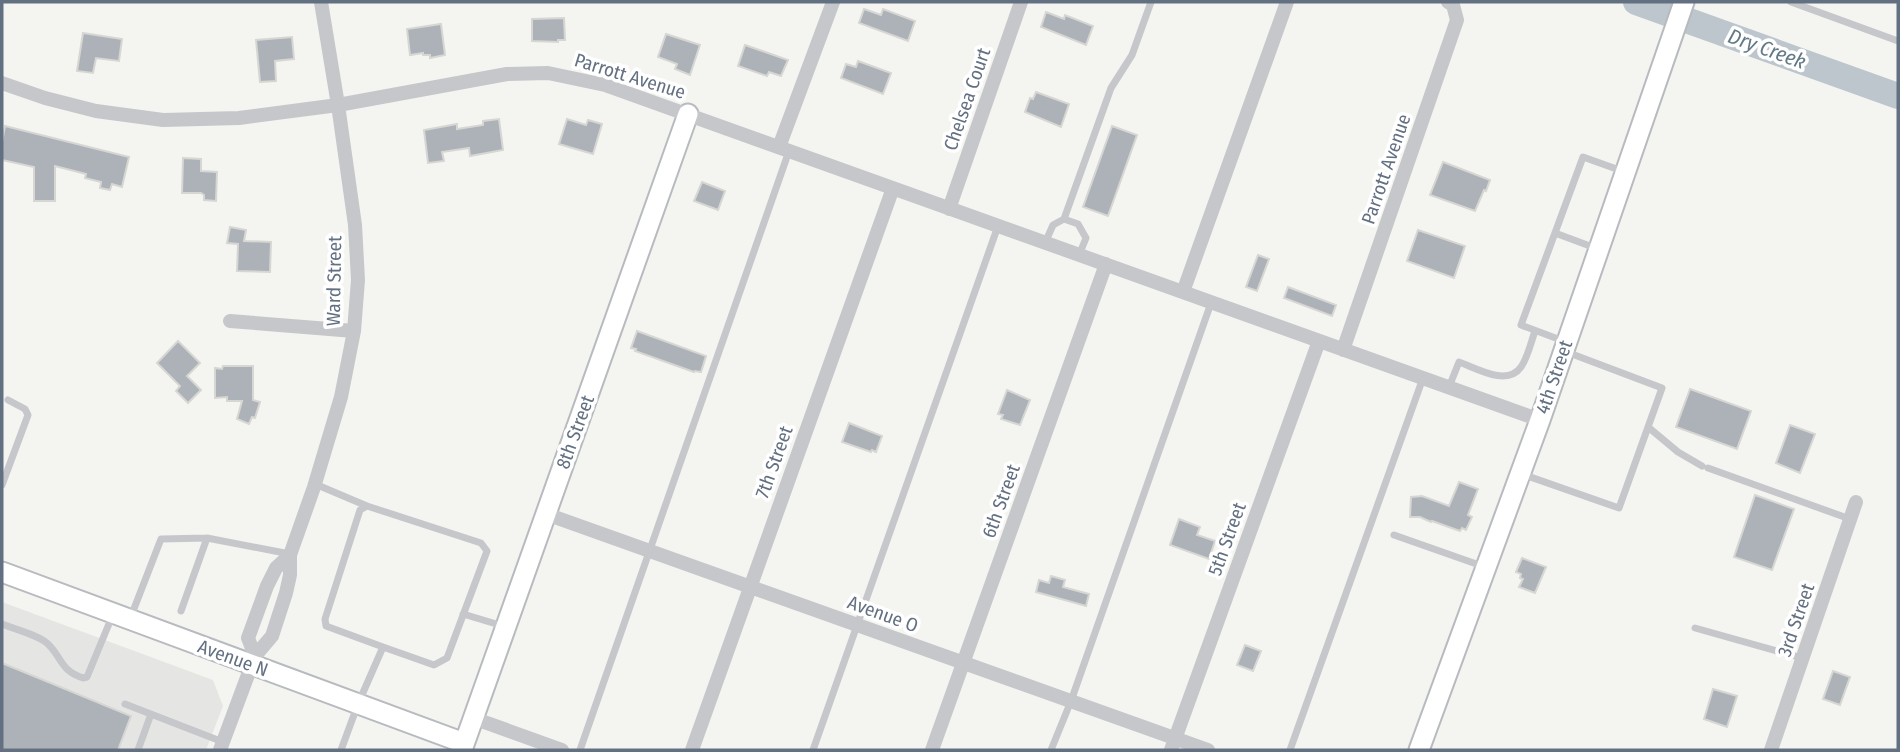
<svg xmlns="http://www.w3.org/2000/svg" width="1900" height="752" font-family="'Fira Sans Condensed',sans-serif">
  <rect width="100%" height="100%" fill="#f4f5f1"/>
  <path fill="#e5e6e4" d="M2,602l211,78 10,26 -17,44h-204z"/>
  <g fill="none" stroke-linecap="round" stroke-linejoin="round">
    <path stroke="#bdc6cd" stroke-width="26" d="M1636,2l262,94"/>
  </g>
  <path fill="#adb2b9" stroke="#d6d6d3" stroke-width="2" d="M864,9l17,6 2,-6 32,12 -7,20 -49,-18z
    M1046,12l18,7 1,-4 28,11 -7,19 -45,-18z
    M564,18l1,22h-7v2l-26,-1v-22z
    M441,24l4,31 -15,3v-3h-7v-2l-13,2 -3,-26z
    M83,33l39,6 -3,22 -23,-3 -3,15 -16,-2z
    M666,34l34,11 -10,30 -15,-6 2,-5 -19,-7z
    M292,37l2,22 -19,2 1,20 -16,1 -4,-42z
    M745,45l43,15 -7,16 -12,-4 -2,4 -29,-10z
    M858,61l33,12 -8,21 -42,-16 5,-14 10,3z
    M1036,92l33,12 -8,23 -36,-15 5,-14 3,1z
    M499,119l4,31 -33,6 -1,-8 -27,4 2,9 -16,2 -4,-33 33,-6v5l26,-4v-4z
    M567,119l19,6 2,-5 14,4 -9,30 -34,-10z
    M5,126l124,31 -7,30 -10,-3 -2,6 -10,-2 1,-6 -16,-4 1,-4 -31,-8v35h-21v-34l-32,-7v-18z
    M1112,126l25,9 -29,81 -25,-9z
    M183,158l18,1v12l16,1 -1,29 -12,-1v-5l-3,-2h-19z
    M1443,162l47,18 -4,11 -2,-1 -9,21 -45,-16z
    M702,182l23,9 -7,19 -24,-9z
    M230,227l16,3 -2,11 27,1 -1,30 -33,-1 1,-27 -11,-1z
    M1418,230l47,16 -11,32 -47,-17z
    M1258,255l11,4 -12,32 -11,-4z
    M1288,287l48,18 -4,11 -48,-18z
    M637,331l69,25 -5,16 -6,-1 -1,1 -59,-21 1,-2 -5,-1z
    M178,341l22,22 -13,13 14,14 -13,13 -12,-12 4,-5 -23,-23z
    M223,366h30v34l7,2 -5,16 -3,-1 -3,7 -12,-5 5,-18h-15v-4l-12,1v-30l7,1z
    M1690,389l61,22 -14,38 -61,-22z
    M1007,390l23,10 -10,25 -19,-6 2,-4 -5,-1z
    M849,423l33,13 -6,16 -4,-2 -1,2 -29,-10z
    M1790,425l25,9 -15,39 -24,-10z
    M1459,482l19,7 -10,26 4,2 -6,13 -4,-2 -2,3 -28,-10 -1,1 -11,-5h-10l1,-20 11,-1 27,10z
    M1755,495l39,14 -22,61 -38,-13z
    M1179,519l21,8 -3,8 18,6 -6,18 -39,-14z
    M1522,558l24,9 -11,26 -16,-6 4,-8 -3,-1 1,-4 -5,-2z
    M1051,576l14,4 -2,7 26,7 -3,12 -50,-14 3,-12 10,3z
    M1245,645l16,6 -8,20 -16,-6z
    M2,663l129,53 -13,34h-116z
    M1833,671l17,6 -10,28 -17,-6z
    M1713,689l24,7 -10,31 -23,-8z"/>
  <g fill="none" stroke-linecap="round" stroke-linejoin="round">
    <g stroke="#b7babf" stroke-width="23">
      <path id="secondary" d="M2,572l462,171
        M462,750l226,-636
        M1419,750l121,-330 144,-418"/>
    </g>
    <path stroke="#c5c7cb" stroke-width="7" d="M1791,2l107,39
      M1064,219l47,-131 21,-33 19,-53
      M1555,233l43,16
      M1045,243l8,-18 11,-6 14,5 8,14 -7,17
      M1566,342l-45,-17 62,-168 42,15
      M1449,387l10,-25c17,6 48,25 62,5 7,-10 10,-25 14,-36
      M1648,427l30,25 24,14
      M1708,468l142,51
      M1522,474l97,34 43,-120 -98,-37
      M315,484l52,22
      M2,485l26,-70 -3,-6 -17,-9
      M1394,535l91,32
      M181,611l26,-73 83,16
      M463,614l40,12
      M130,619l31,-80 46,-1
      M2,624c12,5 37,11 46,20 15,15 12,26 35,34l4,-1 26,-63
      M1695,628l107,30
      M125,704l98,38
      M138,750l13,-36
      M341,750l17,-46 25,-57 51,18 13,-7 40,-107 -6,-8 -114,-37 -7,4 -35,109 1,7 57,21
      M580,750l209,-599
      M813,750l185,-524
      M1051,750l20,-49 140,-398
      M1290,750l133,-372"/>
    <path stroke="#c5c7cb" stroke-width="14" d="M2,83l43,15 51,13 67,9 76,-2 99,-13 169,-31 41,-1 57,12 935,335
      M779,147l54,-145
      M949,209l72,-207
      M1183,292l104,-290
      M230,321l124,10
      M1343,350l114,-330 -4,-15 -5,-3
      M546,514l662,236
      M255,656l-7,-18 19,-52 9,-18 14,-13
      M473,718l89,32
      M220,750l35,-94 17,-20 14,-43 4,-18v-20l24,-68 27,-90 13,-66 4,-51 -3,-55 -17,-120 -17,-103
      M692,750l201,-562
      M932,750l174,-486
      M1171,750l148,-409
      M1771,750l85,-248"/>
    <use href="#secondary" stroke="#fff" stroke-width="19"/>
  </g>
  <g text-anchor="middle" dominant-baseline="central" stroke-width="7" stroke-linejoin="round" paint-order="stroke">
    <g font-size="19" fill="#637082" stroke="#fff">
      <text transform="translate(630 76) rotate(17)">Parrott Avenue</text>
      <text transform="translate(967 99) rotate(-71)">Chelsea Court</text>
      <text transform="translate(1386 169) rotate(-71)">Parrott Avenue</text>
      <text transform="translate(334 281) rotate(-89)">Ward Street</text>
      <text transform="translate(1554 377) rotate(-71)">4th Street</text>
      <text transform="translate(575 432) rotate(-70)">8th Street</text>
      <text transform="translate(774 462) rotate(-70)">7th Street</text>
      <text transform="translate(1001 501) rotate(-70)">6th Street</text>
      <text transform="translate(1227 539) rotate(-70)">5th Street</text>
      <text transform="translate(883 614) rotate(20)">Avenue O</text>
      <text transform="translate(1796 620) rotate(-71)">3rd Street</text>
      <text transform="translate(233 658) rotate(20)">Avenue N</text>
    </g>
    <g font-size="21" font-style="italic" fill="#637986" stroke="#fff">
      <text transform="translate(1767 49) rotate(20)">Dry Creek</text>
    </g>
  </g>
  <rect width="1900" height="752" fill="none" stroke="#637082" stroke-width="7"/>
</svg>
